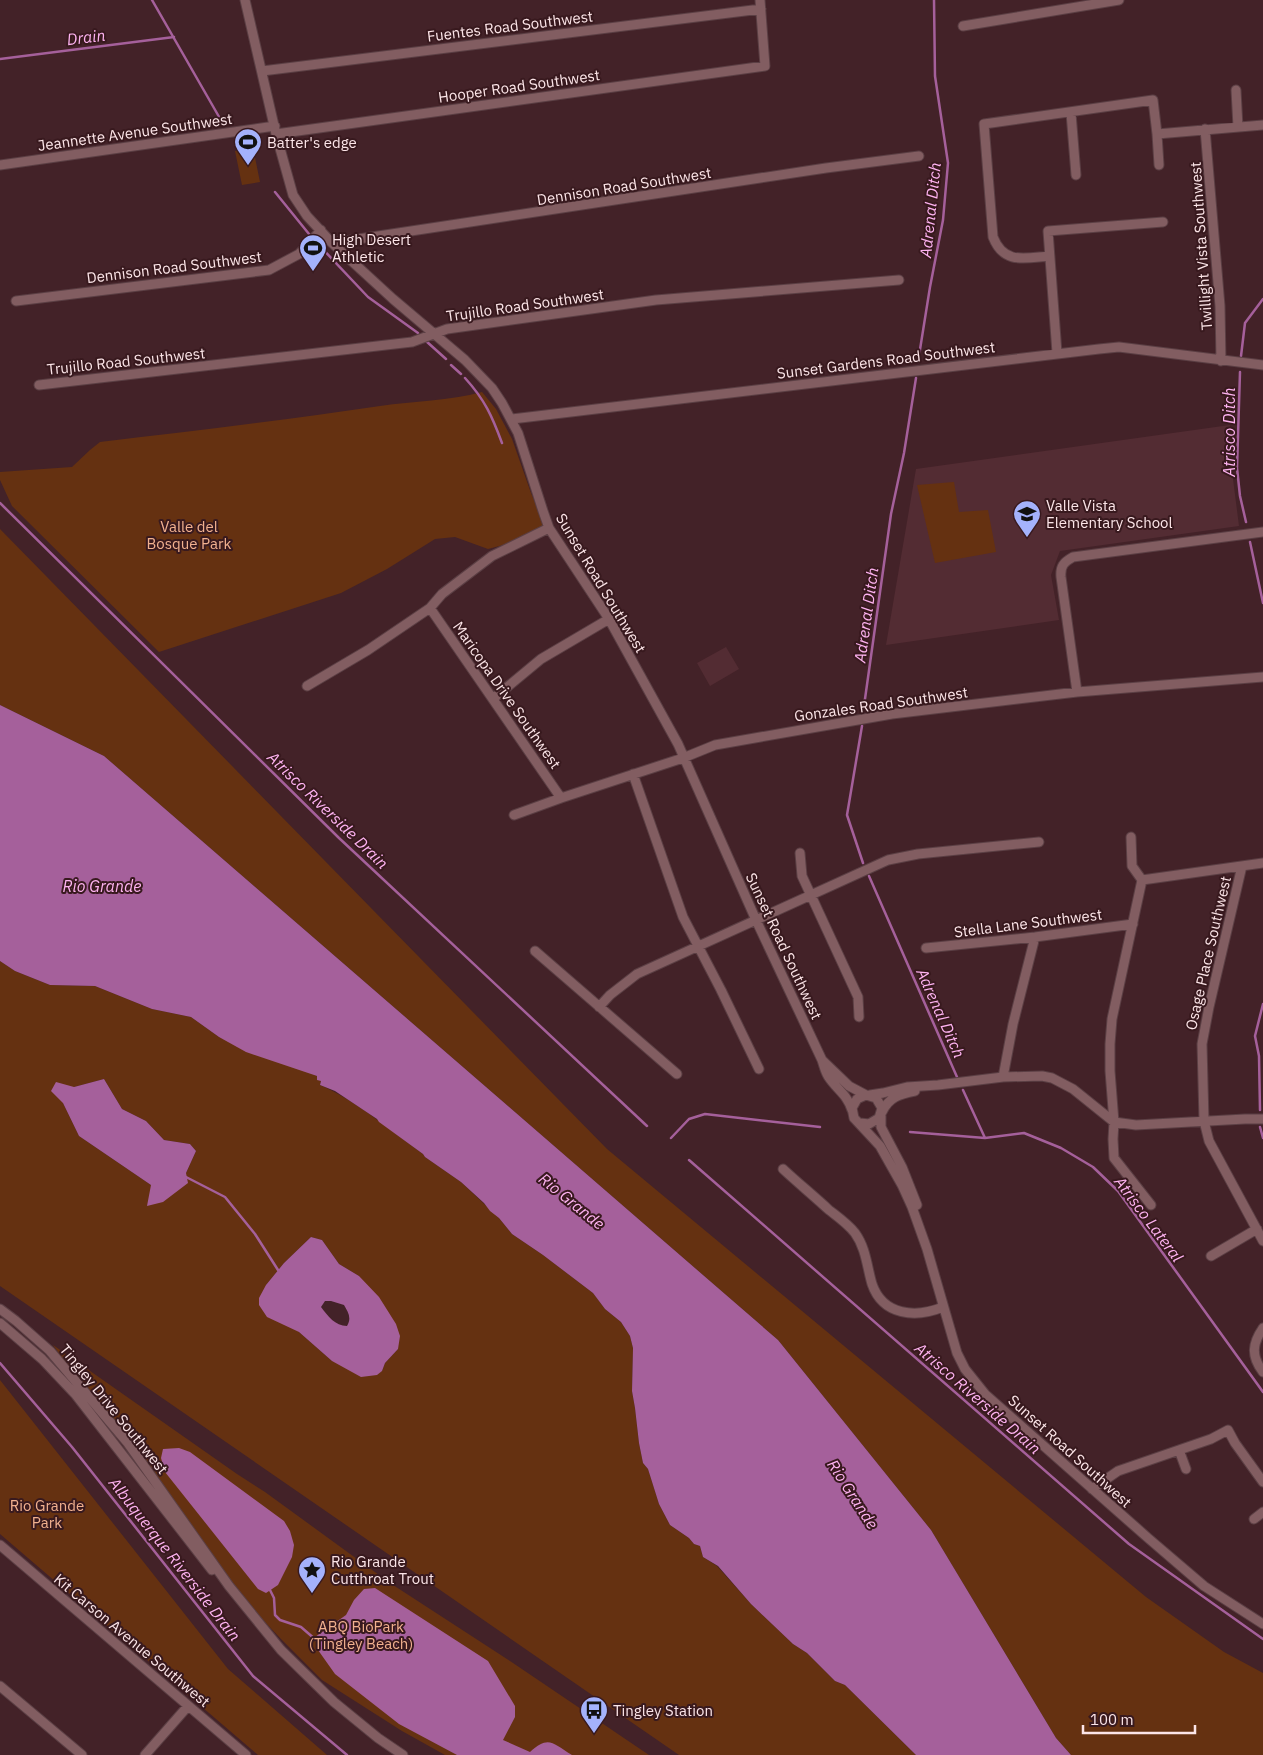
<svg xmlns="http://www.w3.org/2000/svg" width="1263" height="1755" font-family="'IBM Plex Sans',sans-serif">
  <rect width="100%" height="100%" fill="#432228"/>
  <path fill="#532c33" d="M1230,425l3,54 6,47 -179,25 -9,24 8,45 -173,25 30,-176z
    M726,647l13,22 -29,17 -13,-23z"/>
  <path fill="#653111" fill-rule="evenodd" d="M253,148l7,34 -18,3 -7,-34z
    M482,392l14,17 16,30 19,54 14,33 -34,17 -23,6 -33,-12 -20,2 -48,30 -46,24 -182,59 -147,-146 -12,-26v-8l72,-5 18,-17 10,-8c93,-11 187,-22 280,-36 34,-5 69,-5 102,-14z
    M954,482l5,30 29,-2 8,42 -61,11 -18,-78z
    M0,529l607,620 539,448 78,55 39,21v82h-192l-15,-17 -125,-208 -153,-190 -674,-584 -104,-51z
    M0,961l15,10 35,14 45,1 57,23 39,8 28,20 98,39 4,5 -1,4c38,17 70,45 103,69l2,3 36,25 38,36 13,16 31,21 50,38 12,16 16,13 9,14 3,12 -1,43 3,17 4,35 4,20 5,6 11,35 11,21 19,13 5,6 6,2 3,11 14,9 34,38 42,40 14,9 28,28 10,4 71,70h-237l-679,-469zM104,1079l18,30 24,12 18,19 26,4 6,7 -10,22v4l-35,8 -72,-49 -16,-33 11,-16zM311,1237l11,3 17,24 20,12 39,73 -13,14 -3,8 -50,-10 -33,-29 -33,-47 18,-22z
    M53,1345l184,129 28,18 125,91 123,80 136,92h-204l-43,-24 -80,-51 -41,-41 -87,-92z
    M0,1380l228,289 99,86h-69l-258,-221z"/>
  <path fill="#a5609b" fill-rule="evenodd" d="M0,705l104,51 674,584 153,190 125,208 15,17h-155l-71,-70 -10,-4 -28,-28 -14,-9 -42,-40 -33,-38 -15,-9 -3,-11 -6,-2 -5,-6 -19,-13 -11,-21 -11,-35 -5,-6 -4,-20 -4,-35 -3,-17 1,-43 -3,-12 -9,-14 -16,-13 -12,-16 -50,-38 -31,-21 -13,-16 -9,-7 -6,-8 -23,-21 -36,-25 -2,-3 -44,-32 -2,-3 -42,-28 -15,-6 1,-4 -4,-1v-4l-71,-24 -27,-15 -28,-20 -39,-8 -57,-23 -45,-1 -35,-14 -15,-10z
    M104,1079l18,30 24,12 18,19 26,4 6,7 -10,22 2,10 -25,19 -16,4 4,-21 -72,-49 -16,-33 -12,-12 5,-9 18,5z
    M311,1237l11,3 17,24 20,12 20,21 17,27 4,12 -2,13 -13,14 -3,8 -5,4 -16,2 -29,-16 -33,-29 -32,-15 -8,-12v-7l7,-13 18,-22zM325,1301h6l13,4c4,7 8,13 3,21 -12,0 -19,-10 -26,-19z
    M179,1448l11,4 94,69 6,10 4,14 -2,12 -14,28 -12,8 -8,-4 -93,-117 -4,-14 2,-9z
    M375,1588l113,73 27,45v11l-12,23 27,12c19,-17 22,-9 42,3h-115l-58,-31 -64,-50 -17,-24 -3,-13 31,-22 8,-15 10,-11z"/>
  <g fill="none" stroke-linecap="round" stroke-linejoin="round">
    <path stroke="#a5609b" stroke-width="2.5" d="M152,0l70,122
      M0,59l174,-22
      M275,192l34,42
      M317,243l51,54 50,36
      M426,341l20,18
      M1241,356l4,-33 18,-24
      M918,362l12,-75 13,-67 5,-57 -13,-87 -1,-76
      M451,365l10,9
      M1240,372l-3,96 3,28 6,26
      M465,378c20,22 27,38 37,65
      M0,503l339,335 308,288
      M1250,542l13,61
      M864,706l27,-192 13,-61 12,-75
      M862,726l-15,89 16,48
      M869,876l88,201
      M963,1090l22,48
      M1260,1110l-1,-54 -4,-20 8,-32
      M1260,1127l3,11
      M910,1132l75,6 39,-5 37,15 32,19 25,24 145,201
      M671,1138l18,-19 16,-5 115,13
      M689,1160l440,384 134,95
      M186,1177l39,20 30,37 23,36
      M0,1363l72,84 181,229 94,79
      M270,1590l4,8 1,17 5,5 21,7 15,13"/>
    <g stroke="#5b3f44" stroke-width="11">
      <path id="minor" d="M245,0l31,134 17,61 14,21 25,27 61,56 72,61 27,28 10,15 16,30 25,78 6,17 60,91 69,125 78,176 66,140c2,6 3,11 6,16 9,14 19,18 24,34
        M963,26l156,-26
        M262,71l499,-62
        M1236,90l2,37
        M1071,113l5,62
        M1205,129l15,177 1,55
        M276,134l489,-68 -5,-66
        M1157,134l2,31
        M0,165l275,-39
        M332,243l494,-75 93,-12
        M1049,256c-24,2 -45,9 -56,-19l-9,-113 169,-24 4,34 106,-9
        M16,301l253,-31 30,-16 22,-24
        M1057,353l-9,-122 115,-9
        M39,385l373,-43 35,-13 209,-29 243,-20
        M512,419l587,-70 20,-2 144,18
        M430,608l131,190
        M307,686l61,-36 62,-42 12,-14 50,-38 57,-28
        M1077,692l-16,-115c-1,-11 3,-15 12,-20l190,-25
        M494,698l47,-39 68,-40
        M633,774l50,143 38,73 38,79
        M514,815l47,-17 122,-40 32,-13 177,-31 185,-22 186,-15
        M1131,837l1,29 10,14 -30,139 -2,25v27l4,51 -1,17 1,19 37,47
        M800,853l2,23 56,121 1,20
        M1242,866l-33,141 -7,37 2,77 5,20 54,100
        M1142,880l121,-17
        M926,948l109,-11 98,-13
        M535,951l142,123
        M599,1007l11,-12 27,-21 251,-114 30,-6 121,-12
        M823,1061l26,25 17,9
        M1003,1077l10,-53 22,-87
        M870,1095l13,-2 24,-6 31,-2 65,-8 39,-1 10,2 21,11 41,33 22,3 109,-6h18
        M882,1112c7,-15 18,-18 33,-21
        M881,1116v11l21,40 15,38
        M860,1123l9,1 10,-6 3,-10 -6,-10 -10,-3 -9,4 -5,9 2,10 26,28 22,39 10,22 15,42 30,104 8,16 20,25 163,144 56,48 59,38
        M783,1169c15,14 31,27 46,41 9,7 19,14 26,23 11,15 12,34 17,51 11,32 44,34 71,23
        M1211,1256l46,-27
        M0,1309l16,12 34,30 77,91 102,144 52,64 53,52 44,36 25,17
        M0,1323l42,36 34,36 136,175
        M1263,1328c-11,16 -12,28 0,44
        M1179,1450l7,19
        M1092,1489l26,-18 93,-32 17,-9 7,13 28,39
        M1254,1519l9,-7
        M0,1545l246,210
        M0,1686l82,69
        M145,1755l43,-49"/>
    </g>
    <use href="#minor" stroke="#825d61" stroke-width="9"/>
  </g>
  <defs>
    <g id="stadium-pin" transform="scale(1.4375)"><path d="M0 17L-7.5 6A9.5 9.5 0 1 1 7.5 6Z" fill="#a4b2fc" stroke="#38191e"/><path d="M0-5a6.5 5 0 1 0 0 10a6.5 5 0 1 0 0-10ZM-3.5-1.8h7v3.6h-7Z" fill="#111"/></g>
    <g id="school-pin" transform="scale(1.4375)"><path d="M0 17L-7.5 6A9.5 9.5 0 1 1 7.5 6Z" fill="#a4b2fc" stroke="#38191e"/><path d="M0-5L7-2L0 1L-7-2ZM-4 1L0 2.5L4 1V4Q0 6-4 4Z" fill="#111"/></g>
    <g id="sight-pin" transform="scale(1.4375)"><path d="M0 17L-7.5 6A9.5 9.5 0 1 1 7.5 6Z" fill="#a4b2fc" stroke="#38191e"/><path d="M0-6L1.8-2.2L6-1.7L2.9 1.2L3.7 5.4L0 3.3L-3.7 5.4L-2.9 1.2L-6-1.7L-1.8-2.2Z" fill="#111"/></g>
    <g id="bus-pin" transform="scale(1.4375)"><path d="M0 17L-7.5 6A9.5 9.5 0 1 1 7.5 6Z" fill="#a4b2fc" stroke="#38191e"/><path d="M-5-6H5V4H4V6H2V4H-2V6H-4V4H-5ZM-3.5-4V0h7V-4ZM-3.5 1.2v1.5H-2V1.2ZM2 1.2v1.5H3.5V1.2Z" fill="#111"/></g>
  </defs>
  <g fill-rule="evenodd">
    <use href="#stadium-pin" x="248" y="142"/>
    <use href="#stadium-pin" x="313" y="248"/>
    <use href="#school-pin" x="1027" y="514"/>
    <use href="#sight-pin" x="312" y="1570"/>
    <use href="#bus-pin" x="594" y="1710"/>
  </g>
  <g text-anchor="middle" dominant-baseline="central" stroke-width="4" stroke-linejoin="round" paint-order="stroke">
    <g font-size="15" fill="#fce5e8" stroke="#38191e">
      <text transform="translate(510 26) rotate(-7)">Fuentes Road Southwest</text>
      <text transform="translate(519 86) rotate(-8)">Hooper Road Southwest</text>
      <text transform="translate(135 132) rotate(-8)">Jeannette Avenue Southwest</text>
      <text transform="translate(624 186) rotate(-9)">Dennison Road Southwest</text>
      <text transform="translate(1201 246) rotate(-94)">Twillight Vista Southwest</text>
      <text transform="translate(174 267) rotate(-7)">Dennison Road Southwest</text>
      <text transform="translate(525 305) rotate(-8)">Trujillo Road Southwest</text>
      <text transform="translate(886 360) rotate(-7)">Sunset Gardens Road Southwest</text>
      <text transform="translate(126 361) rotate(-6)">Trujillo Road Southwest</text>
      <text transform="translate(601 583) rotate(59)">Sunset Road Southwest</text>
      <text transform="translate(507 695) rotate(55)">Maricopa Drive Southwest</text>
      <text transform="translate(881 704) rotate(-8)">Gonzales Road Southwest</text>
      <text transform="translate(1028 923) rotate(-7)">Stella Lane Southwest</text>
      <text transform="translate(784 946) rotate(65)">Sunset Road Southwest</text>
      <text transform="translate(1208 953) rotate(-77)">Osage Place Southwest</text>
      <text transform="translate(114 1409) rotate(51)">Tingley Drive Southwest</text>
      <text transform="translate(1070 1451) rotate(42)">Sunset Road Southwest</text>
      <text transform="translate(132 1640) rotate(40)">Kit Carson Avenue Southwest</text>
    </g>
    <g font-size="15" fill="#fce5e8" stroke="#38191e" text-anchor="start">
      <text x="267" y="142">Batter's edge</text>
      <text x="332" y="239">High Desert<tspan x="332" dy="17">Athletic</tspan></text>
      <text x="1046" y="505">Valle Vista<tspan x="1046" dy="17">Elementary School</tspan></text>
      <text x="331" y="1561">Rio Grande<tspan x="331" dy="17">Cutthroat Trout</tspan></text>
      <text x="613" y="1710">Tingley Station</text>
    </g>
    <g font-size="15" fill="#f2b18f" stroke="#38191e">
      <text x="189" y="526">Valle del<tspan x="189" dy="17">Bosque Park</tspan></text>
      <text x="47" y="1505">Rio Grande<tspan x="47" dy="17">Park</tspan></text>
      <text x="361" y="1626">ABQ BioPark<tspan x="361" dy="17">(Tingley Beach)</tspan></text>
    </g>
    <g font-size="16" font-style="italic" fill="#feb3f1" stroke="#38191e">
      <text transform="translate(86 37) rotate(-7)">Drain</text>
      <text transform="translate(930 210) rotate(-84)">Adrenal Ditch</text>
      <text transform="translate(1229 432) rotate(-90)">Atrisco Ditch</text>
      <text transform="translate(866 615) rotate(-82)">Adrenal Ditch</text>
      <text transform="translate(328 810) rotate(44)">Atrisco Riverside Drain</text>
      <text x="102" y="886">Rio Grande</text>
      <text transform="translate(941 1013) rotate(66)">Adrenal Ditch</text>
      <text transform="translate(572 1201) rotate(39)">Rio Grande</text>
      <text transform="translate(1149 1219) rotate(53)">Atrisco Lateral</text>
      <text transform="translate(978 1398) rotate(41)">Atrisco Riverside Drain</text>
      <text transform="translate(853 1494) rotate(57)">Rio Grande</text>
      <text transform="translate(175 1559) rotate(52)">Albuquerque Riverside Drain</text>
    </g>
  </g>
  <path d="M1083 1725v8h112v-8" fill="none" stroke="#fce5e8" stroke-width="2.5"/>
  <text x="1090" y="1725" font-size="15" fill="#fce5e8" stroke="#38191e" stroke-width="4" paint-order="stroke">100 m</text>
</svg>
